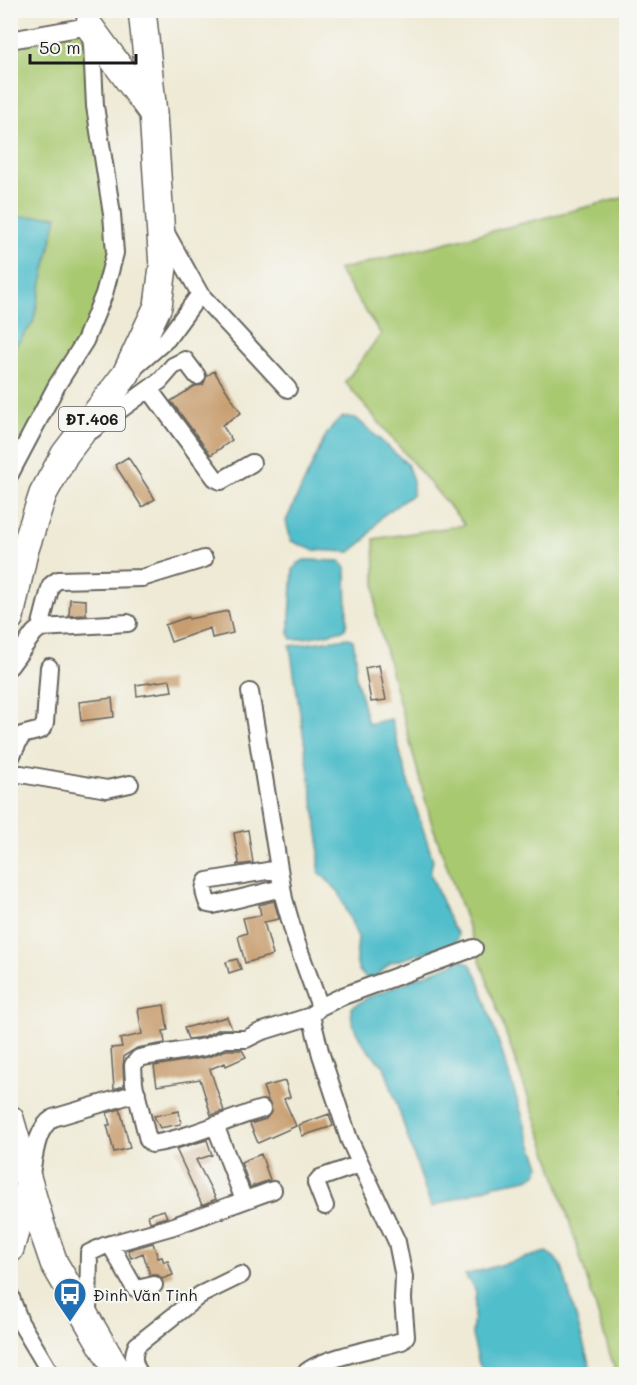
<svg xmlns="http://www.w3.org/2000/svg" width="637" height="1385" font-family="Mali,sans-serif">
  <rect width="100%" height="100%" fill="#f6f6f2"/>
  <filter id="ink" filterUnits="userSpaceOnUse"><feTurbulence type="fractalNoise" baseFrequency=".0167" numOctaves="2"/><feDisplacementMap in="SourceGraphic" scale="12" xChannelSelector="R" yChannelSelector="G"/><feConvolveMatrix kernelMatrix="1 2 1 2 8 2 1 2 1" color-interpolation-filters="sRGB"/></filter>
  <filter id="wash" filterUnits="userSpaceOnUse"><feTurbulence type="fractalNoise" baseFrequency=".008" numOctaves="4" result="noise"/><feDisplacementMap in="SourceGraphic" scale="24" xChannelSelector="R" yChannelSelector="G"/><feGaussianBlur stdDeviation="1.35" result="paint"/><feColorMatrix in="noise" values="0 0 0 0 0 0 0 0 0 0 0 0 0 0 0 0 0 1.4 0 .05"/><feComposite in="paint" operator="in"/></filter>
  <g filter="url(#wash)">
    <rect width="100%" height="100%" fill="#efead5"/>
    <path fill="#a9c971" stroke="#627246" stroke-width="1.5" d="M89,26l26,227 -11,41 -93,180v-434z
      M626,197v1177h-10l-63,-206 -122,-347 -55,-206 -2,-76 91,-14 -120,-143 36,-48 -43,-64z"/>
    <path fill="#51becb" stroke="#366d74" stroke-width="1.5" d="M57,216l-24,107 -22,29v-135z
      M343,417l13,1 51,46 6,17v13l-32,23 -16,23 -15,12 -37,-2 -22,-9 -5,-20 39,-84 8,-12z
      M304,560l36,1 6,7 1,54 -2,7c-6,3 -47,11 -53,10l-3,-6 4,-63 4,-6z
      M348,638l5,2 3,18 -1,15 13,51 23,-5 19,70 23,71 -3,13 21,51 7,10 -1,6 -6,4 -61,19 -13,13 -11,2 -7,-7 -3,-11 2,-22 -19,-46 -20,-20v-32l-29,-194z
      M462,960l8,4 7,11 54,168 9,22 -3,8 -9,6 -33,6 -64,22 -47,-141c-17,-14 -34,-36 -33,-58l18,-11z
      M546,1252l8,5 8,10 30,107h-106l-7,-10 -7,-29 4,-44 -11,-16z"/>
    <g id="blocks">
      <path fill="#c89e6f" d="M214,371l27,42 -19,12 10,15 -21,15 -40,-54 24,-15 8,-1 4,-9z
        M128,457l27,42 -13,8 -27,-42z
        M70,599l16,1v15l-17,1z
        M228,611l5,22 -21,5 -2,-10 -39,14 -6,-17 23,-8 1,2z
        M379,665l7,35 -15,2 -6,-34z
        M170,680l2,11 -35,5 -1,-11z
        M112,698l2,19 -33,4 -2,-19z
        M248,830l5,33 -17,2 3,-2 -5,-30z
        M274,901l5,18 -15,3 9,33 -28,8 -7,-27 9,-3 -4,-15 18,-3 -2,-10z
        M237,959l4,10 -12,4 -3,-11z
        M164,1005l4,25 -5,1 2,12 -28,5 -13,8 -1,10 1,20 -10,3 -3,-41 11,-1 -2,-8 22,-5 -4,-25z
        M227,1017l5,12h-12l-17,8 -15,2 -4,-11z
        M226,1050h16l4,7 -20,9 -1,-3 -15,6 14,42 -13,4 -11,-36 -43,7 -3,-20 54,-9z
        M285,1081l5,16 -6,2 12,27 -38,17 -8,-19 16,-5 6,-8 -9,-24z
        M120,1109l10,39 -16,4 -7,-27h3l-3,-12z
        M179,1111l2,13 -21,4 -6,-12z
        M329,1114l4,12 -31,10 -3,-11z
        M207,1140l5,15 -16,5 20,39 -14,6 -26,-56z
        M261,1154l9,26 -20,7 -9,-25z
        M164,1210l3,7 -17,5 -2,-7z
        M153,1243l5,15 4,-1 2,5 4,-1 5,14 -11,4 -4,-4h-8l-7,-22 -12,5 -3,-8z"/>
    </g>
  </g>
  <g filter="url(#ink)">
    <use href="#blocks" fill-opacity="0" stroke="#66645d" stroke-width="1.5"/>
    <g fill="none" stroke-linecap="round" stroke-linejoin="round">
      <g stroke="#66645d" stroke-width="20">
        <path id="street" d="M10,40l79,-14
          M166,233l34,61 88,95
          M135,367l32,-28 33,-45
          M149,389l66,89 6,3 31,-18
          M91,431l69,-50 13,-15 12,-6 12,16
          M10,474l47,-89 28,-44 19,-47 11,-41 -3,-39 -17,-108 -3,-62 -8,-34
          M40,628l11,-43 7,-5 84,-2 62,-19
          M10,666l24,-33 6,-5 88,-5
          M250,692l34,207 12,42 24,66
          M10,759l12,-24 19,-5 4,-7 4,-56
          M10,775l11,-1 86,15 23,-5
          M279,869l-72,12c-5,8 -2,15 1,23l5,1 69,-17
          M262,1109c-36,11 -73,29 -110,35l-4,-4 -14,-56 -1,-19 6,-7 10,-2 57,-9 18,-8h22l14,-7 51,-16 9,-9 23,-11 131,-48
          M215,1125l29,75
          M30,1179c4,-19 5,-50 23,-61l84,-25
          M325,1206l-9,-23 4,-5 40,-14
          M110,1244l24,43 3,2 17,-4
          M10,1295l10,27 31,52
          M88,1315l1,-62 15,-7 70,-20 99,-36
          M140,1374c-7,-10 -8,-18 -3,-29l63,-50 41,-20
          M304,1374c15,-16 75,-26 98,-33l4,-5 -3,-37 1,-22 -7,-35 -48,-103 -28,-84 -10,-39"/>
      </g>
      <g stroke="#66645d" stroke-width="30">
        <path id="primary" d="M89,26l63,86
          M10,617l14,-65 19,-58 22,-40 61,-80 32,-68 5,-39 -10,-154 -11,-103
          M10,1119l31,106 13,38 65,111
          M10,1249l19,-65"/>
      </g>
      <use href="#street" stroke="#fff" stroke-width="16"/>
      <use href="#primary" stroke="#fff" stroke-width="27"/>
    </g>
  </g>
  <defs>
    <g id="bus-pin" transform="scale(1.725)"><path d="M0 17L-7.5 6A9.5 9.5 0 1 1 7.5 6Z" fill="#1f6fb2" stroke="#f6f6f2"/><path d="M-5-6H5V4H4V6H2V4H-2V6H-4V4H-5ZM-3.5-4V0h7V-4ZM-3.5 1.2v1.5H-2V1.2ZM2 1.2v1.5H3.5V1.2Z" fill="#fff"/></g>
  </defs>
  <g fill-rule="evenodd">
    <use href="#bus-pin" x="70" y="1294"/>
  </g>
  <g text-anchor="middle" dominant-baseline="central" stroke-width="4.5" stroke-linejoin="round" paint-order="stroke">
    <rect fill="#f6f6f2" stroke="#5d5d5c" stroke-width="1.5" x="59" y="407" width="66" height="24" rx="4.5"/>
    <g font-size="15" font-weight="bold" fill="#1c1c1c">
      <text x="92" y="419">ĐT.406</text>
    </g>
    <g font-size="16" fill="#1c1c1c" stroke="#f6f6f2" text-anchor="start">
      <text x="93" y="1294">Đình Văn Tinh</text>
    </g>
  </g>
  <rect width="637" height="1385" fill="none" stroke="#f6f6f2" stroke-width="36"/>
  <path d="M30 54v9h106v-9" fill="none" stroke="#1c1c1c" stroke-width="3"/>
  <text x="39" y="54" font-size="18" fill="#1c1c1c" stroke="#f6f6f2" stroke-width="4.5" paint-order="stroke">50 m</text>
</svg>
